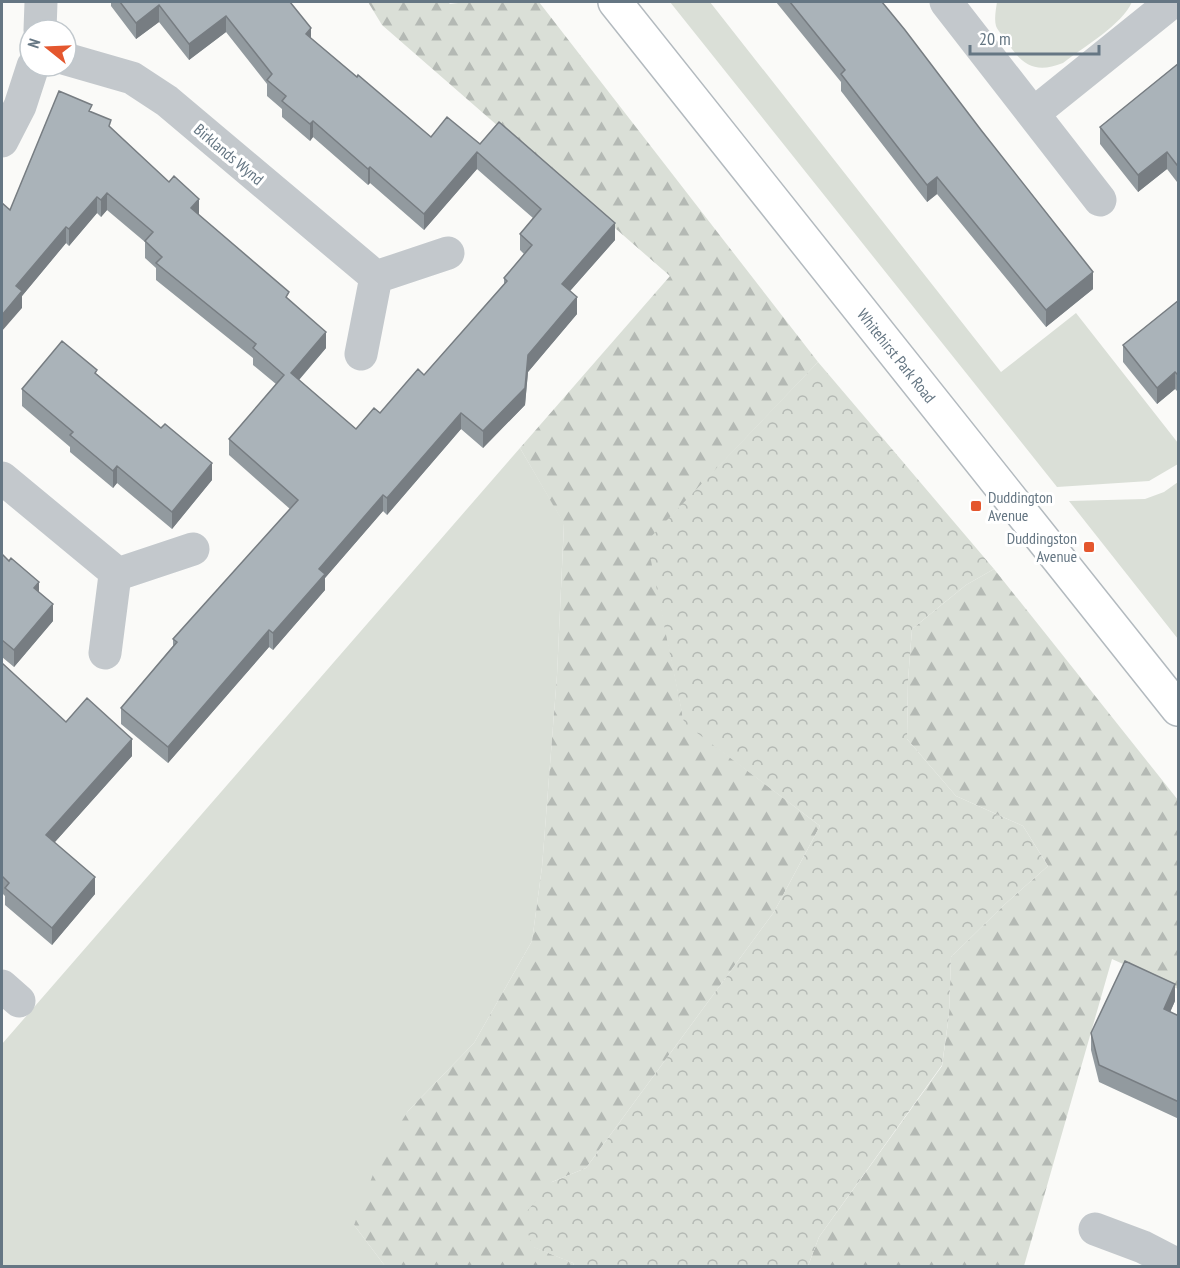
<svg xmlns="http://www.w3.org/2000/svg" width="1180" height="1268" font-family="'PT Sans Narrow',sans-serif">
  <defs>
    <pattern id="forest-firs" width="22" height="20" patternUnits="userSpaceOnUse" patternTransform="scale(1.5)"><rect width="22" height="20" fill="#dadfd7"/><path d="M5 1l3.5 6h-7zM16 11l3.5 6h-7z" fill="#b4b9b4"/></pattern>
    <pattern id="park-crowns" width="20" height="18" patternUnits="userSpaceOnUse" patternTransform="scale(1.5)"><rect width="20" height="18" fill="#dadfd7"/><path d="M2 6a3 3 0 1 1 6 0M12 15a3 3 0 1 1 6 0" fill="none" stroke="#b4b9b4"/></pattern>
  </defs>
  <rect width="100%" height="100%" fill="#fafaf8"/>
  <path fill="#dadfd7" d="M670,2h40l291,370 75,-59 102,130v21l-29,17 -92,6z
    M997,2h135c-10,23 -49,45 -69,61 -28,11 -41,2 -56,-21 -3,-5 -9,-11 -11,-16 -2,-7 0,-17 1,-24z
    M520,448l44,75 -7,152 -15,192 -10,74 -58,102 -66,68 -54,114 31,41h-383v-222z
    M1178,482v157l-109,-138 76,-2 19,-7z"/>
  <path fill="url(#forest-firs)" d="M368,2h80l2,2 16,-2h73l279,360 -170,179 36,181 136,104 -46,86 -188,256 -34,14 -18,65 39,16 1,3h-189l-31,-41 26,-69 28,-45 66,-68 58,-102 10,-74 15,-192 7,-151 -44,-76 150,-172 -288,-251z
    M994,569l184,231v189l-66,-30 -88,307h-216l11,-29 123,-171 7,-51 2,-58 53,-52 44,-39 -25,-40 -67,-30 -49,-57 1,-59 4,-51 54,-44z"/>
  <path fill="url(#park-crowns)" d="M818,362l176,207 -28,16 -54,44 -4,51 -1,59 49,57 67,30 25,40 -44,39 -53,52 -2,58 -7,50 -123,172 -11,29h-234l-1,-3 -40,-16 -11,-30 30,-35 34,-14 188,-256 46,-86 -136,-103 -37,-182z"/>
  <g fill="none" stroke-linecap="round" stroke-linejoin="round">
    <g stroke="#b3babf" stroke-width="36">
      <g id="secondary">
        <path id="s1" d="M615,2l563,707"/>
      </g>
    </g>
    <path stroke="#c3c8cc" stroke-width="33" d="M946,2l154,198
      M40,30l1,-28
      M66,59l66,19 35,23 209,176
      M1034,113l138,-111
      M2,141l18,-35 13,-40
      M361,354l15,-77 72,-24
      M2,478l116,96
      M105,653l10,-78 78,-26
      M2,986l17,15
      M1095,1229l48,18 35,18"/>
    <use href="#secondary" stroke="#fff" stroke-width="33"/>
  </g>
  <path fill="#929a9f" d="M111,2h179l21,37 46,38 74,60 49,7 135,96 -45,51 7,23 -49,58 -3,33 -42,43 -22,-19 -74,86 -4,-4 -58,67v12l-52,60 -4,-3 -101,116 -47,-39v-16l52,-62v-7l117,-130 -61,-54v-16l47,-55 -23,-19v-7l-97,-78v-12l-11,-10v-16l-38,-32 -6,7 -4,-4 -28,33 -3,-3 -44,53v12l-12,-98 82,-98 19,16 88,87 90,85 37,48 -27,32 57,49 24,-16 44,-38 80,-91v-6l20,-24 -4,-4v-16l13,-16 -56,-49 -53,61 -54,-47 -2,2 -55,-48 -3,4 -28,-24v-8l-15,-13v-12l-41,-52 -37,28 -30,-38 -23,17 -25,-33z
    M776,2h106l211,287 -47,38 -109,-133 -10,8 -86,-111v-9z
    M1179,63v118l-2,1 -10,-13 -29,23 -38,-48v-17z
    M1179,300v93l-4,-4 -18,15 -34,-42v-17z
    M97,374l115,106 -40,49 -55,-46 -4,5 -43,-36v-5l-48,-41v-17z
    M2,554l37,38 14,29 -39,46 -12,-10z
    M2,663l64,59 66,34 -78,87 41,51 -43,51 -47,-40v-9l-3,-3z
    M1175,1001l-5,11 9,4v103l-80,-37 -8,-32v-17z"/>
  <path fill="#777d82" d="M159,5v17l-23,17v-16z
    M226,16v16l-37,28v-16z
    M311,28v17l-5,-11z
    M313,121v16l-3,4v-17z
    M477,152v17l-53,61v-16z
    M1167,152v17l-29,23v-17z
    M1179,164v17l-2,1v-17z
    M370,167v16l-2,2v-16z
    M937,177v17l-10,8v-17z
    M107,193v17l-6,7v-17z
    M97,197v16l-28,33v-17z
    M199,199v17l-8,-8z
    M615,223v17l-53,60v-16z
    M66,227v16l-44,53v12l-20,23v-16l14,-29z
    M1093,272v17l-47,38v-17z
    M577,297v17l-49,58 -3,33 -42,43v-17l45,-76z
    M326,332v16l-35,41v-16z
    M1175,372v17l-18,15v-16z
    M461,413v16l-74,86v-17z
    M212,463v17l-40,49v-17z
    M117,466v17l-4,5v-17z
    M383,495v16l-58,67v12l-52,60v-17l46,-64z
    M39,582v16l-5,-10z
    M53,604v17l-39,46v-17z
    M269,630v17l-101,116v-16z
    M132,739v17l-86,96v-17z
    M95,877v17l-43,51v-17z
    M1175,984v17l-11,25v-17z"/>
  <path fill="#aab3b9" stroke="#777d82" stroke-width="1.5" d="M120,2h170l21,26 -5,6 51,43 1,-2 73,62 16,-20 33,27 19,-22 116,101 -53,61 15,13 -49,58 -3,33 -42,43 -22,-18 -74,85 -4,-3 -64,74 6,5 -52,59 -4,-3 -101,117 -47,-39 56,-66 -4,-3 125,-139 -69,-61 55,-64 -31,-27 3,-4 -100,-81 6,-6 -17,-16 8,-9 -46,-39 -6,7 -4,-3 -28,32 -3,-2 -50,59 6,5 -20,24v-112l8,7 49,-119 33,14 -3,6 22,9 -2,6 60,56 5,-6 25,23 -8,9 98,84 -3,5 40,35 -35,41 65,56 18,-21 6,5 38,-44 6,6 83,-94 -3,-3 28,-33 -12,-11 21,-25 -64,-57 -53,62 -54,-47 -2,2 -55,-48 -3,3 -28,-23 4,-5 -19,-16 5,-6 -46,-58 -37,28 -30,-39 -23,18z
    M790,2h92l23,28 76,100 112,142 -47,38 -109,-133 -10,8 -86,-111 4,-4z
    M1179,63v101l-2,1 -10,-13 -29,23 -38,-48z
    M1179,300v76l-4,-4 -18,16 -34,-43z
    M62,341l35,29 -2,3 66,55 4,-4 47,39 -40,49 -55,-46 -4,5 -43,-36 3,-3 -51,-43z
    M2,554l7,7 2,-3 28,24 -5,6 19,16 -39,46 -12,-10z
    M2,663l64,59 21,-24 45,41 -86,96 49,42 -43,51 -47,-40 4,-5 -7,-7z
    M1125,961l50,23 -11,25 15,7v86l-80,-37 -8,-32z"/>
  <g fill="#e4572e" stroke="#fff" stroke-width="2">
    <rect x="970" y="500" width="12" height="12" rx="3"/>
    <rect x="1083" y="541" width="12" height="12" rx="3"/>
  </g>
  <g text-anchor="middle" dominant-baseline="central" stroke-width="6" stroke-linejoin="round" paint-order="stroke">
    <g font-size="16" fill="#657683" stroke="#fff">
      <text transform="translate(229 154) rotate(40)">Birklands Wynd</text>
      <text stroke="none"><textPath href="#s1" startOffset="452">Whitehirst Park Road</textPath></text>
    </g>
    <g font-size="16" fill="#657683" stroke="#fff" text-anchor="start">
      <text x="988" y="497">Duddington<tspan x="988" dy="18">Avenue</tspan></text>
      <text x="1077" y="538" text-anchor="end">Duddingston<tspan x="1077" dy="18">Avenue</tspan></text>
    </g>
  </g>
  <rect width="1180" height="1268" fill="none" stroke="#657683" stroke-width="6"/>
  <g transform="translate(48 48) rotate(288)"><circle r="28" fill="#ffffff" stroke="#c1c8cd" stroke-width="1.5"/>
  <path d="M0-4.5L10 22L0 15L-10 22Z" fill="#e4572e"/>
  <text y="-9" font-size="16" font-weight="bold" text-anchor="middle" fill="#657683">N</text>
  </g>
  <path d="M970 45v9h129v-9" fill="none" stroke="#657683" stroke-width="3"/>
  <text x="979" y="45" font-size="18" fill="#657683" stroke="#ffffff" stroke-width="4.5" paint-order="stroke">20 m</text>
</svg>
